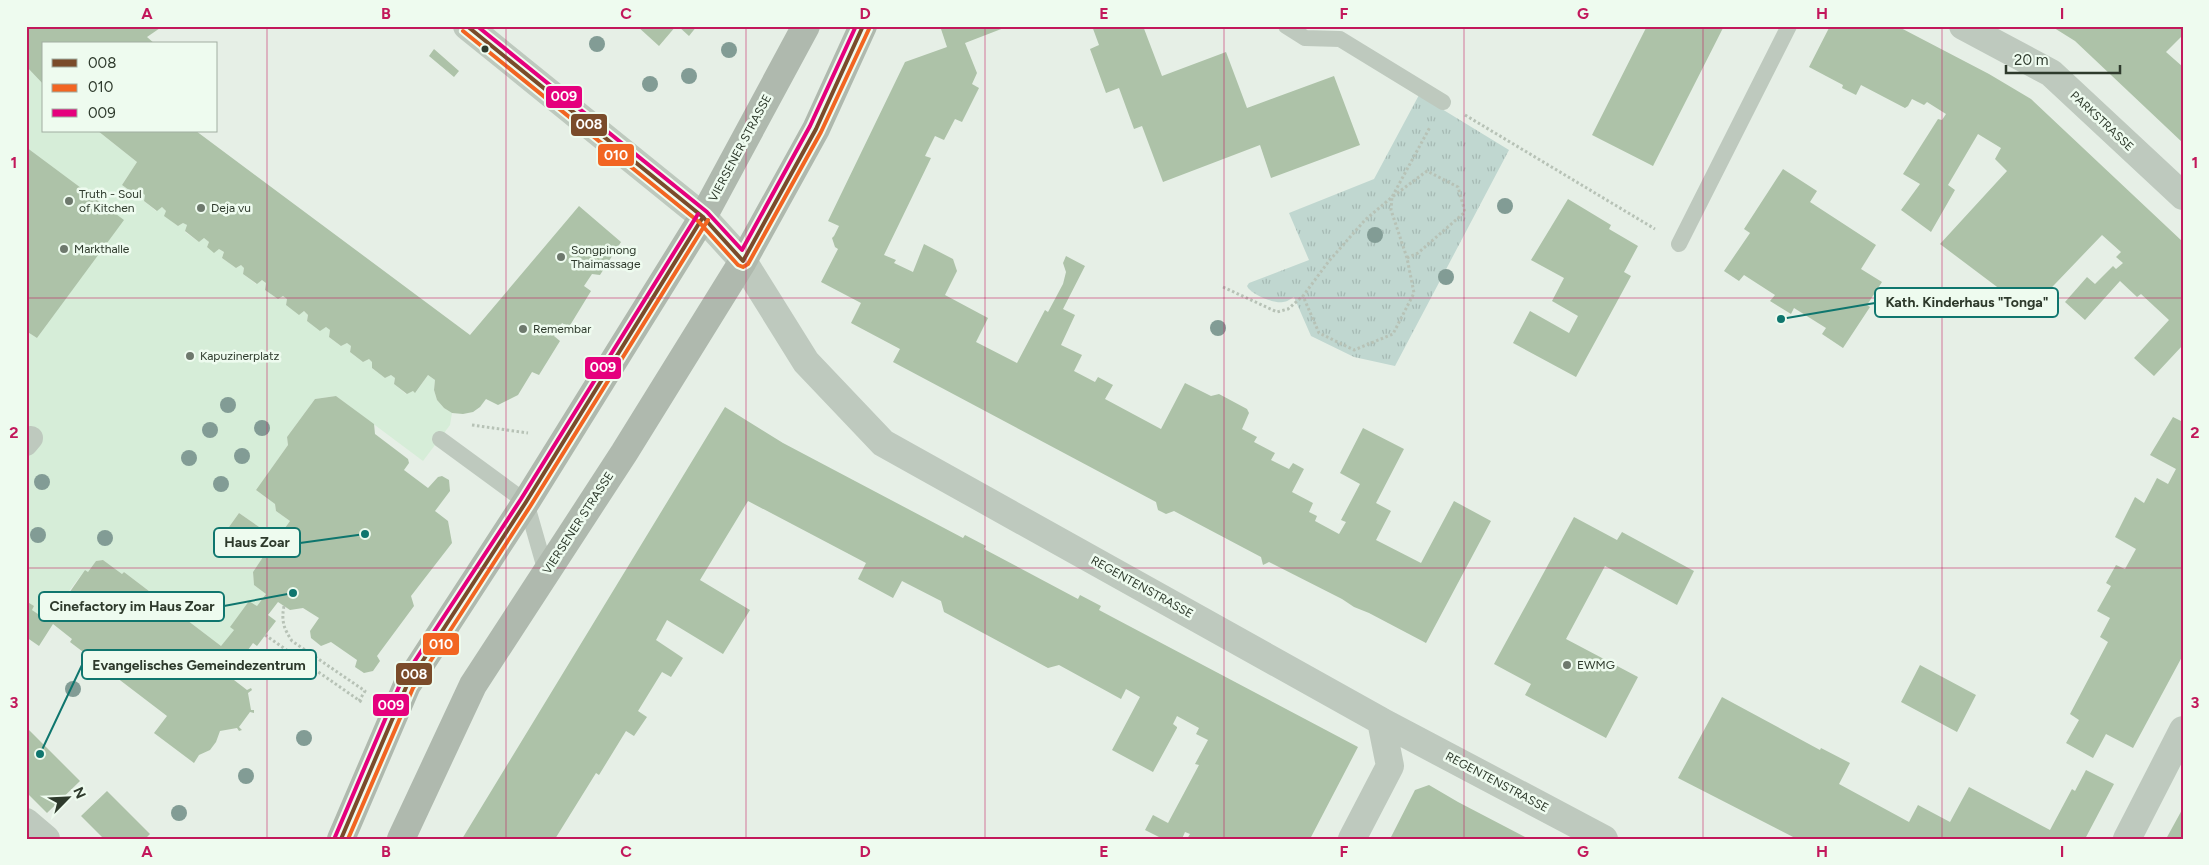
<svg xmlns="http://www.w3.org/2000/svg" width="2209" height="865" font-family="Figtree,sans-serif">
  <defs>
    <pattern id="park-tufts" width="24" height="20" patternUnits="userSpaceOnUse" patternTransform="scale(1.25)"><rect width="24" height="20" fill="#c0d7d0"/><path d="M3 7l-1-3M5 7V3M7 7l1-3M15 17l-1-3M17 17v-4M19 17l1-3" fill="none" stroke="#a5b9b3"/></pattern>
  </defs>
  <rect width="100%" height="100%" fill="#e6efe6"/>
  <path fill="url(#park-tufts)" d="M1419,95l90,55 -114,216 -41,-9 -43,-21 -17,-39c-4,2 -7,5 -11,5 -9,2 -33,-8 -36,-16l2,-3 60,-23 -20,-47 85,-34z"/>
  <path fill="#d6edd8" d="M26,66l18,19v46h54l39,31 -15,23 14,10 5,-3 4,3 -1,6 12,10 6,-4 4,4 -1,5 13,10 5,-3 4,2 -2,7 14,10 5,-4 5,4 -2,5 7,5 5,-3 5,3 -2,6 14,10 5,-3 3,3 -1,6 13,10 6,-4 4,3 -1,7 13,9 5,-3 4,3 -1,6 13,9 5,-3 4,4 -1,6 13,9 6,-3 4,3 -1,7 12,9 6,-3 4,3 -1,6 13,10 6,-3 3,3v6l13,10 6,-3 4,3 -1,6 12,10 7,-3 3,1 12,-17 7,5 -1,10 3,10 7,8 8,5 -2,12 -27,36 -87,-65 -21,3 -28,38 1,8 -32,45 19,14 1,7 14,10 -18,25 -12,-8 5,-7 -26,-18 -20,28 8,6 2,-4 18,13 5,-7 11,8 -10,15 1,13 12,9 -9,12 -8,-5 -18,25 3,4 -13,16 -97,-74 -2,2 -19,-14 -7,1 -8,11 -3,-2 -26,34 3,3 -12,15 -18,-12 2,-4 -8,-5v-270l11,7 86,-118 -97,-73z"/>
  <path fill="#adc2a8" d="M26,26h137l-16,11 8,7h-111v41l-18,-19z
    M637,26h39l-17,20z
    M678,26h19l-8,10z
    M940,26h69l-44,17 12,30 -5,11 7,4 -17,34 -7,-3 -11,21 -9,-4 -10,20 6,2 -47,97 12,5 -2,3 19,9 11,-28 29,15 4,12 -12,24 43,23 -12,24 41,21 28,-53 3,2 15,-28 3,-12 -3,-9 3,-7 19,10 -22,43 12,6 -14,30 21,10 -8,16 21,11 3,-5 15,8 -8,14 56,30 24,-46 26,13 8,-2 28,15 2,4 -7,16 15,8 -3,5 21,11 -4,7 18,9 4,-6 11,6 -12,23 21,11 -4,9 8,4 -2,5 24,13 7,-12 -5,-2 19,-36 -20,-11 23,-45 41,21 -28,54 15,8 -15,29 45,23 33,-62 37,20 -65,122 -57,-30 -15,-6 -12,-8 -73,-37 -6,3 -2,-8 -87,-46 -8,3 -8,-4 -2,-8 -263,-140 7,-13 -49,-26 10,-20 -40,-21 17,-33 -3,-2 -3,-9 2,-2 5,-10 -11,-5 77,-159 42,-15z
    M1092,26h51l19,50 64,-24 21,56 87,-32 26,69 -89,33 -11,-33 -97,37 -21,-56 -8,3 -15,-41 -13,5 -16,-44 9,-4z
    M1647,26h77l-71,140 -61,-31z
    M1830,26h67l92,48 42,25 152,143v103l-29,31 -20,-18 35,-38 -28,-26 -4,3 -17,-16 -35,39 -20,-18 22,-25 8,7 18,-18 3,3 7,-6 -7,-6 5,-5 -19,-17 -73,76 -89,-67 67,-73 -12,-12 6,-11 -23,-14 -30,51 7,5 -24,42 -30,-22 19,-26 -17,-10 35,-55 4,1 4,-6 -19,-12 -3,3 -12,-6 -4,7 -3,2 -44,-23 -5,10 -14,-7 1,-3 -34,-18z
    M2051,26h132v9l-17,17 17,15v76l-108,-102z
    M434,49l25,22 -5,6 -25,-21z
    M98,131h98l274,204 109,-129 42,36 -21,33 -8,-1 -8,12 7,5 -22,36 -7,-4 -8,13 6,5 -21,34 -7,-3 -14,23 -20,10 -12,-6 -6,8 -7,5 -10,2 -11,-1 -8,-5 -7,-8 -3,-10 1,-10 -7,-5 -13,18 -2,-2 -6,3 -13,-10 1,-6 -4,-3 -6,3 -13,-10v-6l-3,-3 -6,3 -13,-10 1,-6 -4,-3 -6,3 -12,-9 1,-7 -4,-3 -6,4 -13,-10 1,-6 -4,-4 -5,4 -13,-10 1,-6 -4,-3 -5,3 -13,-9 1,-7 -4,-3 -5,4 -14,-10 1,-6 -3,-3 -5,3 -14,-10 2,-6 -5,-3 -5,4 -7,-6 2,-5 -5,-4 -5,4 -14,-11 2,-6 -4,-2 -5,3 -14,-10 2,-5 -4,-4 -5,4 -13,-10 1,-6 -4,-3 -5,3 -14,-10 15,-23z
    M26,147l98,73 -87,118 -11,-7z
    M1783,169l34,22 -7,11 66,43 -15,24 21,13 -15,23 3,2 -27,41 -21,-14 4,-6 -32,-20 -3,6 -21,-13 5,-6 -31,-20 -5,6 -15,-10 26,-38 -6,-4z
    M1568,199l43,26 -2,4 29,17 -14,26 7,4 -55,101 -63,-34 17,-32 39,22 9,-17 -26,-15 12,-23 -33,-18z
    M336,396l38,28 1,10 33,25 1,4 -5,7 24,18 10,-11 4,-1 7,4 1,11 -15,20 13,10 4,22 -41,53 3,10 -37,50 3,5 -7,10 -9,2 -9,-6 2,-7 -26,-18 -10,4 -10,-8 -1,-7 9,-13 -16,-10 -13,2 -12,-8 -10,13 8,6 -19,25 -4,-3 -13,18 5,4 -11,15 13,10 4,-2 1,2 -4,3 3,17h3v3l-4,-1 -11,15 3,3 -3,1 -2,-3 -17,3 -4,11 -6,8 -11,5 -5,8 -40,-30 13,-17 -97,-74 2,-3 -19,-15 -14,22 -13,-9v-36l8,5 -2,4 18,12 12,-15 -3,-3 5,-7 1,2 20,-29 3,2 8,-11 7,-1 19,14 2,-2 97,74 13,-16 -4,-3 19,-26 8,5 9,-12 -12,-9 -1,-13 10,-15 -11,-8 -5,7 -18,-13 -2,4 -8,-6 20,-28 26,18 -5,7 12,8 18,-25 -14,-10 -1,-7 -19,-14 32,-45 -1,-8 28,-38z
    M725,407l58,36 180,95 2,-3 21,11 -2,3 94,50 2,-4 21,11 -2,4 15,8 244,129 -48,92h-123l3,-5 -5,-2 -3,7h-19l-18,-9 8,-15 15,8 31,-58 -4,-1 13,-24 -12,-6 3,-6 -22,-12 -4,8 4,3v1l-24,44 -41,-22 28,-53 -14,-8 -5,10 -62,-34 -11,3 -104,-56 -3,-11 -39,-20 -9,17 -35,-19 8,-16 -118,-62 -48,79 50,30 -27,44 -56,-34 -11,20 27,18 -12,19 -9,-5 -24,39 9,6 -13,19 -8,-5 -27,44 -3,-2 -41,66h-93z
    M2173,417l10,5v233l-50,93 -27,-14 -13,24 -27,-15 13,-23 -9,-6 38,-72 -8,-5 10,-19 -13,-7 14,-25 -5,-3 10,-18 9,4 11,-20 -21,-12 20,-40 9,6 13,-25 11,6 8,-15 -26,-14z
    M1574,517l43,23 5,-8 72,39 -17,34 -72,-39 -39,73 72,38 -32,61 -81,-43 6,-11 -37,-20z
    M1920,665l56,30 -19,37 -56,-30z
    M1722,697l98,53 1,-2 29,15 -11,21 70,38 9,-17 32,17 19,-35 81,43 22,-41 3,2 11,-21 28,14 -29,55h-288l-119,-61z
    M26,727l54,54 -33,32 -21,-21z
    M1429,785l29,17 71,37h-139l25,-49z
    M107,791l43,43 -5,5h-41l-23,-23z
    M2183,808v31h-17z"/>
  <g fill="none" stroke-linecap="round" stroke-linejoin="round">
    <path stroke="#b7c2b6" stroke-width="3" stroke-dasharray="2.5 2.5" stroke-linecap="butt" d="M1465,115l190,114
      M1407,258l-16,-48 1,-13 35,-26 31,16 7,25 -47,41 -11,5 7,35 -21,41 -39,16 -35,-17 -16,-37 26,-35 36,-41 27,-23 38,-70
      M1223,287l54,25 11,-3 15,-13
      M472,425l56,8
      M284,606c-3,15 0,23 8,35l73,50 -6,10
      M265,635l98,68"/>
    <path stroke="#bec9be" stroke-width="16" d="M1286,26l19,12 35,1 103,63
      M1679,244l110,-218
      M440,439l86,63 20,70"/>
    <path stroke="#bec9be" stroke-width="24" d="M26,444l5,-6"/>
    <path stroke="#bec9be" stroke-width="28" d="M1963,26l88,47 132,123
      M743,261l63,101 77,81 498,278 223,118
      M26,822l20,17
      M1352,839l38,-73 -9,-45
      M2127,839l56,-109"/>
    <path stroke="#bec9be" stroke-width="28" d="M467,26l236,191 40,44"/>
    <path stroke="#afb9ae" stroke-width="28" d="M341,839l66,-154 119,-183 177,-285 103,-191
      M401,839l72,-154 151,-232 119,-192 73,-132 47,-103"/>
    <g stroke="#eefbef" stroke-width="8">
      <path id="bus-1" d="M467,26l236,191 40,44 73,-132 47,-103
        M341,839l66,-154 119,-183 177,-285"/>
    </g>
    <g stroke="#eefbef" stroke-width="8">
      <path id="bus-2" d="M463,31l236,191 39,43 5,2 5,-3 73,-132 48,-103
        M348,839l65,-151 118,-183 177,-285"/>
    </g>
    <g stroke="#eefbef" stroke-width="8">
      <path id="bus-3" d="M477,26l230,186 35,38 68,-124 46,-100
        M335,837l66,-155 120,-183 177,-285"/>
    </g>
    <use href="#bus-1" stroke="#7a4b2a" stroke-width="4"/>
    <use href="#bus-2" stroke="#f26522" stroke-width="4"/>
    <use href="#bus-3" stroke="#e5007d" stroke-width="4"/>
  </g>
  <g fill="#829c95">
    <circle cx="597" cy="44" r="8"/>
    <circle cx="729" cy="50" r="8"/>
    <circle cx="689" cy="76" r="8"/>
    <circle cx="650" cy="84" r="8"/>
    <circle cx="1505" cy="206" r="8"/>
    <circle cx="1375" cy="235" r="8"/>
    <circle cx="1446" cy="277" r="8"/>
    <circle cx="1218" cy="328" r="8"/>
    <circle cx="228" cy="405" r="8"/>
    <circle cx="262" cy="428" r="8"/>
    <circle cx="210" cy="430" r="8"/>
    <circle cx="242" cy="456" r="8"/>
    <circle cx="189" cy="458" r="8"/>
    <circle cx="42" cy="482" r="8"/>
    <circle cx="221" cy="484" r="8"/>
    <circle cx="38" cy="535" r="8"/>
    <circle cx="105" cy="538" r="8"/>
    <circle cx="73" cy="689" r="8"/>
    <circle cx="304" cy="738" r="8"/>
    <circle cx="246" cy="776" r="8"/>
    <circle cx="179" cy="813" r="8"/>
  </g>
  <path fill="none" stroke="#c2185b" stroke-width="1" stroke-opacity="0.55" d="M267,26v813M506,26v813M746,26v813M985,26v813M1224,26v813M1464,26v813M1703,26v813M1942,26v813M26,298h2157M26,568h2157"/>
  <circle fill="#2e3a2c" stroke="#eefbef" stroke-width="2" cx="485" cy="49" r="4.5"/>
  <g fill="#6e796d" stroke="#eefbef" stroke-width="2">
    <circle cx="69" cy="201" r="5"/>
    <circle cx="201" cy="208" r="5"/>
    <circle cx="64" cy="249" r="5"/>
    <circle cx="561" cy="257" r="5"/>
    <circle cx="523" cy="329" r="5"/>
    <circle cx="190" cy="356" r="5"/>
    <circle cx="1567" cy="665" r="5"/>
  </g>
  <g text-anchor="middle" dominant-baseline="central" stroke-width="5" stroke-linejoin="round" paint-order="stroke">
    <g font-size="12" fill="#2e3a2c" stroke="#eefbef">
      <text transform="translate(2102 121) rotate(43)">PARKSTRASSE</text>
      <text transform="translate(740 148) rotate(-62)">VIERSENER STRASSE</text>
      <text transform="translate(578 523) rotate(-57)">VIERSENER STRASSE</text>
      <text transform="translate(1142 587) rotate(29)">REGENTENSTRASSE</text>
      <text transform="translate(1497 782) rotate(28)">REGENTENSTRASSE</text>
    </g>
    <g font-size="12" fill="#2e3a2c" stroke="#eefbef" text-anchor="start">
      <text x="79" y="194">Truth - Soul<tspan x="79" dy="14">of Kitchen</tspan></text>
      <text x="211" y="208">Deja vu</text>
      <text x="74" y="249">Markthalle</text>
      <text x="571" y="250">Songpinong<tspan x="571" dy="14">Thaimassage</tspan></text>
      <text x="533" y="329">Remembar</text>
      <text x="200" y="356">Kapuzinerplatz</text>
      <text x="1577" y="665">EWMG</text>
    </g>
  </g>
  <path fill="none" stroke="#0f766e" stroke-width="2" d="M1781 319L1875 303M365 534L300 543M293 593L224 606M40 754L82 665"/>
  <g fill="#0f766e" stroke="#eefbef" stroke-width="2">
    <circle cx="1781" cy="319" r="5"/>
    <circle cx="365" cy="534" r="5"/>
    <circle cx="293" cy="593" r="5"/>
    <circle cx="40" cy="754" r="5"/>
  </g>
  <g fill="#eefbef" stroke="#0f766e" stroke-width="2">
    <rect x="1875" y="288" width="183" height="29" rx="5"/>
    <rect x="214" y="528" width="86" height="29" rx="5"/>
    <rect x="39" y="592" width="185" height="29" rx="5"/>
    <rect x="82" y="650" width="234" height="29" rx="5"/>
  </g>
  <g font-size="14" text-anchor="middle" font-weight="bold" fill="#2e3a2c">
    <text x="1967" y="307">Kath. Kinderhaus "Tonga"</text>
    <text x="257" y="547">Haus Zoar</text>
    <text x="132" y="611">Cinefactory im Haus Zoar</text>
    <text x="199" y="670">Evangelisches Gemeindezentrum</text>
  </g>
  <g stroke="#eefbef" stroke-width="2">
    <rect x="545" y="85" width="38" height="24" rx="5" fill="#e5007d"/>
    <rect x="570" y="113" width="38" height="24" rx="5" fill="#7a4b2a"/>
    <rect x="597" y="143" width="38" height="24" rx="5" fill="#f26522"/>
    <rect x="584" y="356" width="38" height="24" rx="5" fill="#e5007d"/>
    <rect x="422" y="632" width="38" height="24" rx="5" fill="#f26522"/>
    <rect x="395" y="662" width="38" height="24" rx="5" fill="#7a4b2a"/>
    <rect x="372" y="693" width="38" height="24" rx="5" fill="#e5007d"/>
  </g>
  <g font-size="14" text-anchor="middle" font-weight="bold" fill="#fff">
    <text x="564" y="101">009</text>
    <text x="589" y="129">008</text>
    <text x="616" y="160">010</text>
    <text x="603" y="372">009</text>
    <text x="441" y="649">010</text>
    <text x="414" y="679">008</text>
    <text x="391" y="710">009</text>
  </g>
  <rect width="2209" height="865" fill="none" stroke="#eefbef" stroke-width="55"/>
  <rect x="42" y="42" width="175" height="90" fill="#eefbef" stroke="#a1aea1"/>
  <rect x="52" y="59" width="25" height="8" fill="#7a4b2a" stroke="#a1aea1"/>
  <text x="88" y="68" font-size="15" fill="#2e3a2c">008</text>
  <rect x="52" y="84" width="25" height="8" fill="#f26522" stroke="#a1aea1"/>
  <text x="88" y="92" font-size="15" fill="#2e3a2c">010</text>
  <rect x="52" y="109" width="25" height="8" fill="#e5007d" stroke="#a1aea1"/>
  <text x="88" y="118" font-size="15" fill="#2e3a2c">009</text>
  <g transform="translate(68 798) rotate(66)" stroke="#eefbef" stroke-width="4" paint-order="stroke">
  <path d="M0-4L9 19L0 12L-9 19Z" fill="#2e3a2c"/>
  <text y="-8" font-size="14" font-weight="bold" text-anchor="middle" fill="#2e3a2c">N</text>
  </g>
  <path d="M2006 65v8h114v-8" fill="none" stroke="#2e3a2c" stroke-width="2.5"/>
  <text x="2014" y="65" font-size="15" fill="#2e3a2c" stroke="#eefbef" stroke-width="4" paint-order="stroke">20 m</text>
  <rect x="28" y="28" width="2154" height="810" fill="none" stroke="#c2185b" stroke-width="2"/>
  <g font-size="16" text-anchor="middle" font-weight="bold" fill="#c2185b">
    <text x="147" y="19">A</text>
    <text x="386" y="19">B</text>
    <text x="626" y="19">C</text>
    <text x="865" y="19">D</text>
    <text x="1104" y="19">E</text>
    <text x="1344" y="19">F</text>
    <text x="1583" y="19">G</text>
    <text x="1822" y="19">H</text>
    <text x="2062" y="19">I</text>
    <text x="14" y="168">1</text>
    <text x="2195" y="168">1</text>
    <text x="14" y="438">2</text>
    <text x="2195" y="438">2</text>
    <text x="14" y="708">3</text>
    <text x="2195" y="708">3</text>
    <text x="147" y="857">A</text>
    <text x="386" y="857">B</text>
    <text x="626" y="857">C</text>
    <text x="865" y="857">D</text>
    <text x="1104" y="857">E</text>
    <text x="1344" y="857">F</text>
    <text x="1583" y="857">G</text>
    <text x="1822" y="857">H</text>
    <text x="2062" y="857">I</text>
  </g>
</svg>
